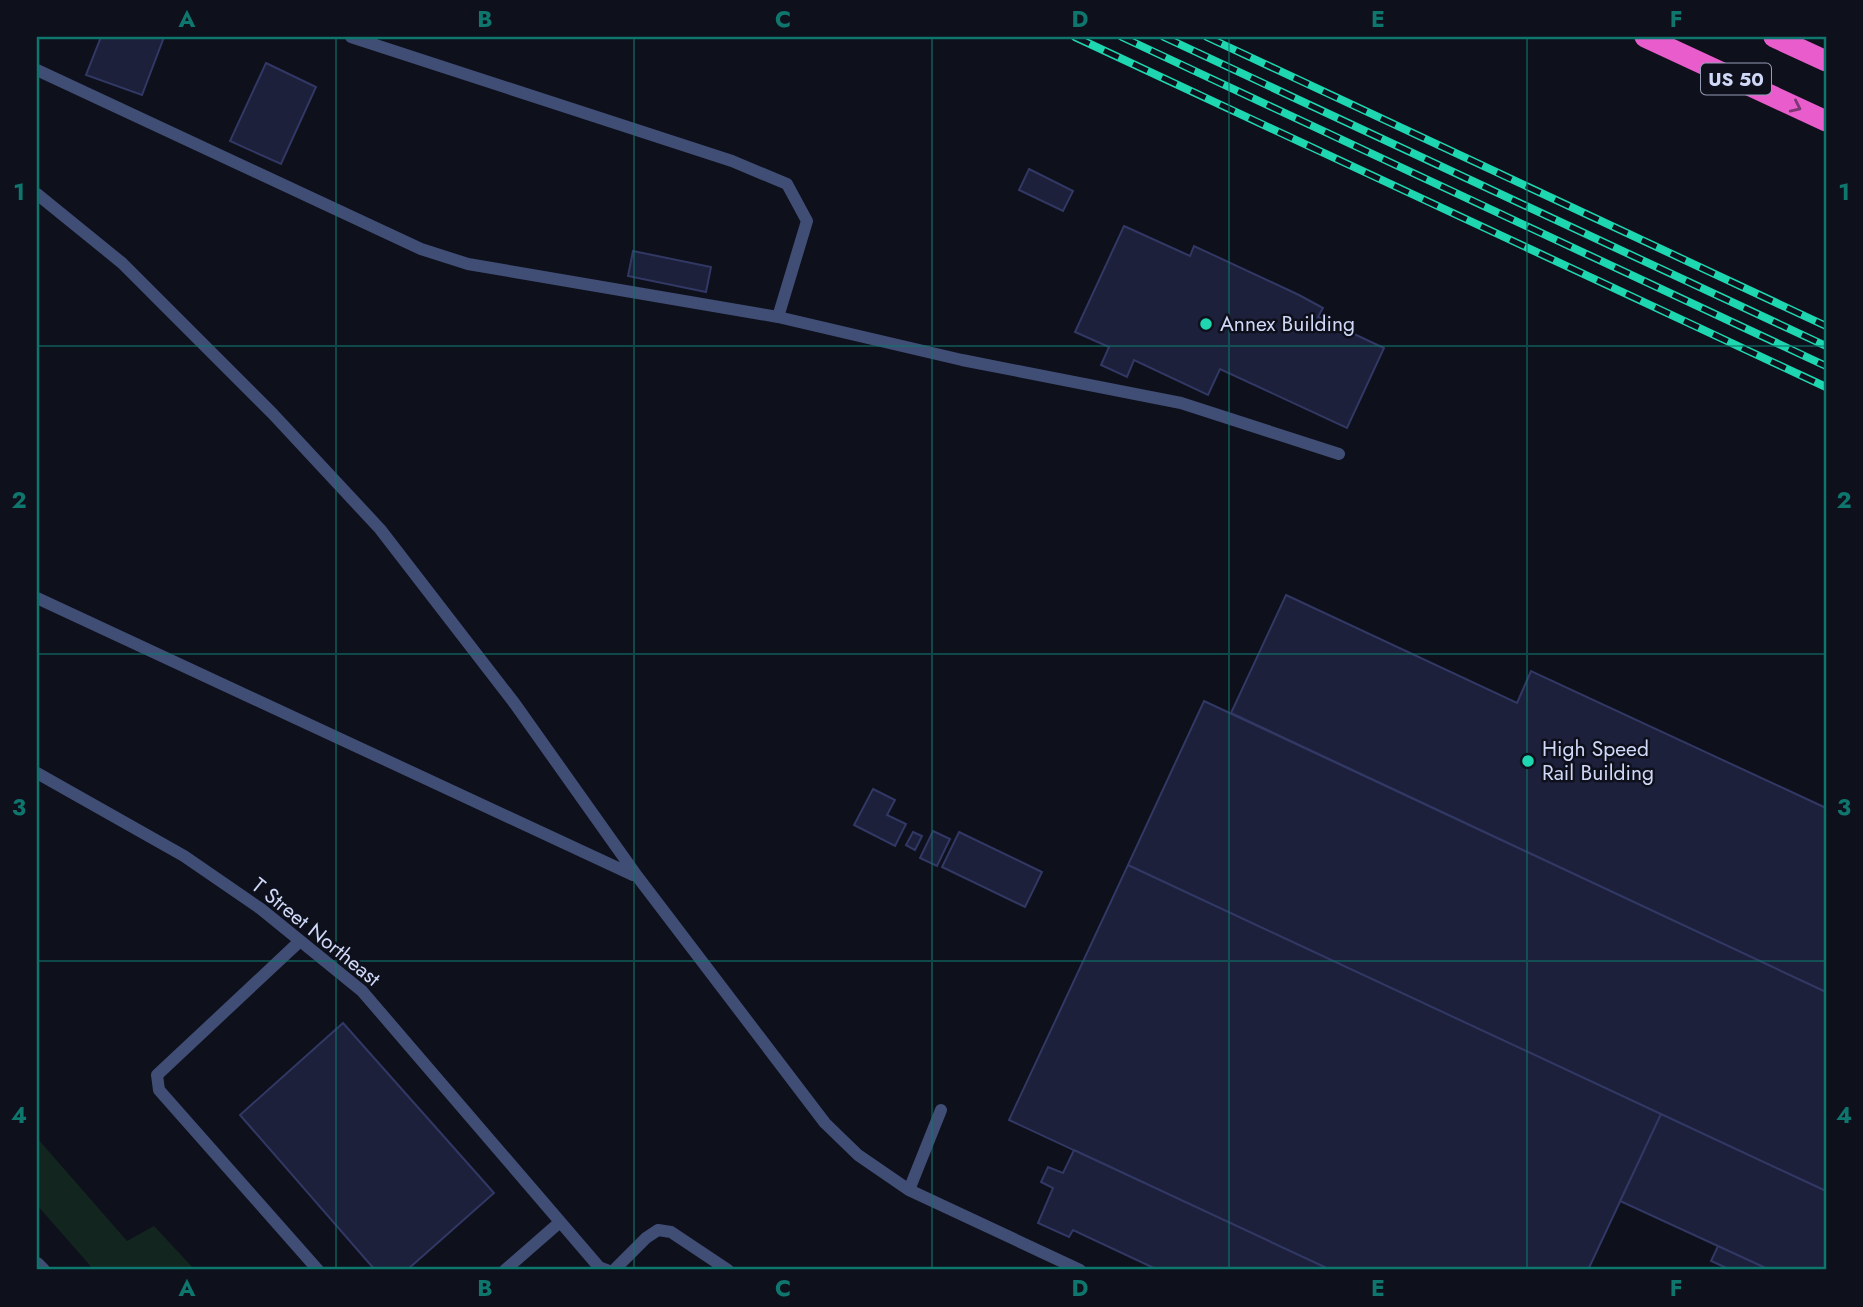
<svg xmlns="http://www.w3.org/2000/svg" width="1863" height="1307" font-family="Jost,sans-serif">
  <rect width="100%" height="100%" fill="#0e101c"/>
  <path fill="#12251f" d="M37,1138l90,103 27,-15 41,44h-101l-57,-65z"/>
  <path fill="#1d203b" stroke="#323864" stroke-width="2" d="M101,37h63l-22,58 -56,-20z
    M266,63l50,24 -35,77 -51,-23z
    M1029,169l44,22 -10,20 -44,-21z
    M1124,226l66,30 4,-10 105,49 24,13 -5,9 66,31 -37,80 -127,-59 -12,26 -74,-35 -7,17 -26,-12 8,-18 -34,-15z
    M633,251l78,16 -5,25 -78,-16z
    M1286,595l231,108 14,-32 295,137v184l-595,-279z
    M1204,701l622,291v199l-698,-326z
    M873,789l22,11 -8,15 19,9 -11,22 -41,-21z
    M933,831l17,8 -13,27 -17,-8z
    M913,832l9,4 -7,14 -9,-5z
    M959,832l83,40 -17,35 -83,-40z
    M1128,865l533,249 -73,156h-257l-322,-150z
    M343,1023l151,170 -87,77h-32l-135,-155z
    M1661,1114l165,77v79h-56l-150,-69z
    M1074,1150l257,120h-173l-85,-40 -4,7 -31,-14 15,-35 -12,-6 7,-15 15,6z
    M1718,1246l52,24h-39l-20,-9z"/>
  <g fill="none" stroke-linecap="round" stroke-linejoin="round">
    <path stroke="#404e75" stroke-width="12" d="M351,37l381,124 55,23 20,37 -29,96
      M37,70l384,179 47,15 310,53 184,43 219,43 158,51
      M37,194l85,69 150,150 108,116 135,175 122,172 188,247 33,32 51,35 171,80
      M37,598l596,277
      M37,773l147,83 77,53 101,82 237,276 8,3
      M300,941l-143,134 2,15 159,180
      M909,1190l32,-80
      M505,1270l55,-48
      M614,1270l32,-32 12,-8 13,2 57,38"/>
    <path stroke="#404e75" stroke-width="14" d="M37,1264l6,6"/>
    <path stroke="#e85ccb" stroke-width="21" d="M1645,37l181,84
      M1774,37l52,24"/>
    <g stroke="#1ed7b0" stroke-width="8">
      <path id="rail" d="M1075,37l751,350
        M1122,37l704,329
        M1164,37l662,309
        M1207,37l619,289"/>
    </g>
    <use href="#rail" stroke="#0e101c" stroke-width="5" stroke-dasharray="16" stroke-linecap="butt"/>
  </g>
  <defs><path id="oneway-chevron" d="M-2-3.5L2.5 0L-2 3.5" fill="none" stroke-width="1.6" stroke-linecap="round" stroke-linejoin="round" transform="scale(1.75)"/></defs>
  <use stroke="#7b3674" href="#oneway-chevron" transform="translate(1796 107) rotate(25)"/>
  <path fill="none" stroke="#0f766e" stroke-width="2" stroke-opacity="0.55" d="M336,37v1233M634,37v1233M932,37v1233M1229,37v1233M1527,37v1233M37,346h1789M37,654h1789M37,961h1789"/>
  <g fill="#1ed7b0" stroke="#0e101c" stroke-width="2.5">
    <circle cx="1206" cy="324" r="7"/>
    <circle cx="1528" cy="761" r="7"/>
  </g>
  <g text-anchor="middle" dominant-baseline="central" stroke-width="5" stroke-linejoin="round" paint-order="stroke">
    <rect fill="#0e101c" stroke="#969cb6" stroke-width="2" x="1701" y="63.5" width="70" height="31" rx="5"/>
    <g font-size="19" font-weight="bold" fill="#d0d8f8">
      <text x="1736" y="79">US 50</text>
    </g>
    <g font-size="21" fill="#d0d8f8" stroke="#0e101c" text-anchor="start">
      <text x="1220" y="324">Annex Building</text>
      <text x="1542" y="749">High Speed<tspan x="1542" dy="24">Rail Building</tspan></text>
    </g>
    <g font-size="21" fill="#d0d8f8" stroke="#0e101c">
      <text transform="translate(316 932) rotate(39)">T Street Northeast</text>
    </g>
  </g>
  <rect width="1863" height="1307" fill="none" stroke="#0e101c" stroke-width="77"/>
  <rect x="38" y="38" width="1787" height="1230" fill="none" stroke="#0f766e" stroke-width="2.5"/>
  <g font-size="23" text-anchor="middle" font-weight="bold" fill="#0f766e">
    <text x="187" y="27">A</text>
    <text x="485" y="27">B</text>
    <text x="783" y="27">C</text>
    <text x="1080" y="27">D</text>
    <text x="1378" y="27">E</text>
    <text x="1676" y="27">F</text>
    <text x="19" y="200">1</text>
    <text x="1844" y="200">1</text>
    <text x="19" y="508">2</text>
    <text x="1844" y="508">2</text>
    <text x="19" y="815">3</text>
    <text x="1844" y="815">3</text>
    <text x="19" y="1123">4</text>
    <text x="1844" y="1123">4</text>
    <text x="187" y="1296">A</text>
    <text x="485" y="1296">B</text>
    <text x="783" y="1296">C</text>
    <text x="1080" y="1296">D</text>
    <text x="1378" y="1296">E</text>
    <text x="1676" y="1296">F</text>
  </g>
</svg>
